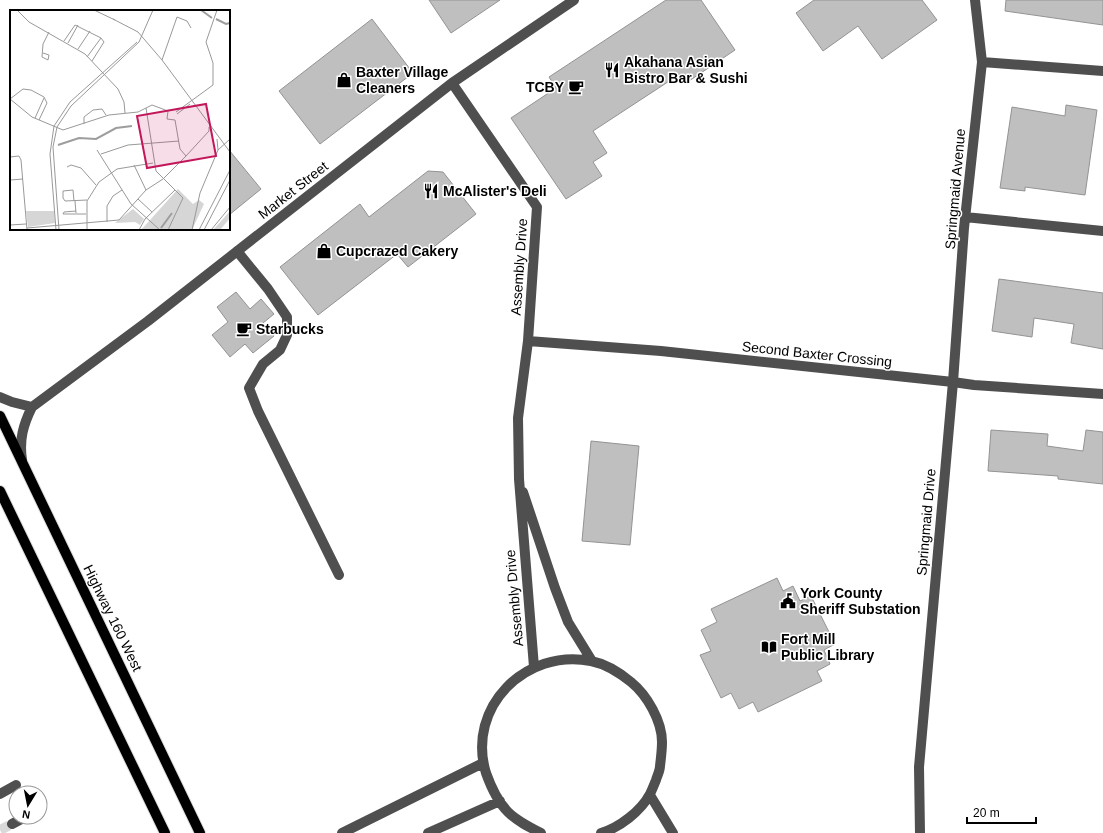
<svg xmlns="http://www.w3.org/2000/svg" width="1103" height="833" font-family="Arial,sans-serif">
  <rect width="100%" height="100%" fill="#fff"/>
  <path fill="#bfbfbf" stroke="#939393" d="M429,0h71l-49,33z
    M666,0h35l34,50 -49,33 -6,-9 -87,57 14,22 -14,9 9,14 -36,23 -55,-81 45,-30 -7,-11z
    M814,0h108l15,20 -55,39 -24,-33 -35,25 -27,-38z
    M1006,0h97v25l-98,-14z
    M372,19l41,54 -93,71 -41,-53z
    M1066,105l31,5 -12,85 -60,-8v4l-25,-3 12,-81 53,9z
    M229,150l32,39 -32,26z
    M428,171l15,1 33,42 -68,53 -11,-13 -79,61 -38,-48 80,-63 9,13z
    M999,279l104,14v56l-32,-6 3,-19 -40,-6 -2,19 -40,-6z
    M236,292l14,17 11,-10 13,15 -11,9 11,13 -21,17 -8,-9 -15,13 -18,-22 16,-13 -11,-15z
    M991,430l57,4 -1,12 36,5 3,-21 17,2v52l-45,-5v-3l-70,-5z
    M591,441l48,5 -9,99 -48,-4z
    M777,578l6,13 10,-5 7,15 11,-5 24,48 -11,6 6,14 -13,7 5,10 -64,31 -5,-10 -14,7 -8,-16 -10,5 -21,-43 11,-4 -10,-21 16,-8 -6,-13z"/>
  <g fill="none" stroke-linecap="round" stroke-linejoin="round">
    <path stroke="#d9d9d9" stroke-width="10" stroke-dasharray="10 5" stroke-linecap="butt" d="M0,830l12,-6"/>
    <g stroke="#dbdbdb" stroke-width="12">
      <path id="major" d="M0,416l200,417
        M0,491l165,342"/>
    </g>
    <path stroke="#4f4f4f" stroke-width="10" d="M982,62l121,9
      M452,83l85,124 -9,134 -10,77 1,61 15,188
      M965,217l138,14
      M237,251l31,38 19,28v18l-7,15 -17,14 -14,24 9,23 81,164
      M528,341l133,10 292,31 21,3 129,9
      M0,397l12,5 20,5
      M22,460c-3,-20 1,-35 10,-53l116,-86 304,-238 122,-83
      M523,492l32,96 13,34 24,39
      M0,794l16,-9
      M650,795l23,38
      M12,824l13,-7
      M342,833l141,-70
      M428,833l72,-32
      M541,833c-12,-6 -24,-12 -33,-21 -11,-11 -17,-25 -22,-39 -20,-66 40,-125 105,-112 15,3 29,12 40,21 16,13 31,39 31,60 0,8 -1,16 -2,24 0,5 -3,10 -4,14 -2,5 -4,10 -6,14 -9,17 -31,34 -49,39
      M920,833l-1,-66 34,-385 11,-154 18,-166 -7,-62"/>
    <use href="#major" stroke="#000" stroke-width="10"/>
  </g>
  <defs>
    <g id="restaurant-bare" transform="scale(1.2)"><path d="M-5-6h1v4h1v-4h1v4h1v-4h1v5L-1.5 .5V6h-2V.5L-5-1ZM5-6V6H3V1.5H1.5Q1.5-4 5-6Z" fill="#000" stroke="#fff" stroke-width="2.5" paint-order="stroke"/></g>
    <g id="shop-bare" transform="scale(1.2)"><path d="M-5-2.5h2.3a2.7 3.5 0 0 1 5.4 0H5L5.5 6h-11ZM-1.5-2.5h3a1.5 2.3 0 0 0-3 0Z" fill="#000" stroke="#fff" stroke-width="2.5" paint-order="stroke"/></g>
    <g id="cafe-bare" transform="scale(1.2)"><path d="M-5.5-4.5H6V0H3Q3 3.5 0 3.5H-2.5Q-5.5 3.5-5.5 0ZM3-3.2v2h1.7v-2ZM-6 4.5H4V6H-6Z" fill="#000" stroke="#fff" stroke-width="2.5" paint-order="stroke"/></g>
    <g id="civic-bare" transform="scale(1.2)"><path d="M-.6-6.5H3V-4.5H.6V-3L4-1V1h2V6H-6V1h2V-1L-.6-3ZM-1.2 2.5V6h2.4V2.5Z" fill="#000" stroke="#fff" stroke-width="2.5" paint-order="stroke"/></g>
    <g id="library-bare" transform="scale(1.2)"><path d="M-6-4Q-3-5.5-.7-3.5V5Q-3 3-6 4ZM6-4Q3-5.5 .7-3.5V5Q3 3 6 4Z" fill="#000" stroke="#fff" stroke-width="2.5" paint-order="stroke"/></g>
  </defs>
  <g fill-rule="evenodd">
    <use href="#restaurant-bare" x="612" y="70"/>
    <use href="#shop-bare" x="344" y="80"/>
    <use href="#cafe-bare" x="576" y="87"/>
    <use href="#restaurant-bare" x="431" y="191"/>
    <use href="#shop-bare" x="324" y="251"/>
    <use href="#cafe-bare" x="244" y="329"/>
    <use href="#civic-bare" x="788" y="601"/>
    <use href="#library-bare" x="769" y="647"/>
  </g>
  <g text-anchor="middle" dominant-baseline="central" stroke-width="3" stroke-linejoin="round" paint-order="stroke">
    <g font-size="14" font-weight="bold" fill="#000" stroke="#fff" text-anchor="start">
      <text x="624" y="62">Akahana Asian<tspan x="624" dy="16">Bistro Bar &amp; Sushi</tspan></text>
      <text x="356" y="72">Baxter Village<tspan x="356" dy="16">Cleaners</tspan></text>
      <text x="564" y="87" text-anchor="end">TCBY</text>
      <text x="443" y="191">McAlister's Deli</text>
      <text x="336" y="251">Cupcrazed Cakery</text>
      <text x="256" y="329">Starbucks</text>
      <text x="800" y="593">York County<tspan x="800" dy="16">Sheriff Substation</tspan></text>
      <text x="781" y="639">Fort Mill<tspan x="781" dy="16">Public Library</tspan></text>
    </g>
    <g font-size="14" fill="#000" stroke="#fff">
      <text transform="translate(955 189) rotate(-85)">Springmaid Avenue</text>
      <text transform="translate(293 190) rotate(-38)">Market Street</text>
      <text transform="translate(519 267) rotate(-86)">Assembly Drive</text>
      <text transform="translate(817 354) rotate(6)">Second Baxter Crossing</text>
      <text transform="translate(926 522) rotate(-85)">Springmaid Drive</text>
      <text transform="translate(514 598) rotate(-95)">Assembly Drive</text>
      <text transform="translate(113 618) rotate(64)">Highway 160 West</text>
    </g>
  </g>
  <g transform="translate(10 10)">
    <rect width="220" height="220" fill="#fff"/>
    <path d="M168,179l15,15 6,-4 5,4 -12,26h-51zM123,199l11,10 -4,6 -5,-3 -20,1zM16,201h28l1,12 -27,4zM220,201v7l-10,12h-7z" fill="#d6d6d6"/>
    <path fill="none" stroke="#9d9d9d" stroke-width="2" d="M191,0l11,8M206,9l10,5 4,-1M48,135l21,-7 17,1 20,-11 16,-2M151,218l11,-15"/>
    <path fill="none" stroke="#999" stroke-width="1" d="M7,0l12,12 56,32 33,35 6,13 1,11M84,0l21,10M103,9l25,13 24,28 68,92M54,31l11,-16 26,13 3,4 -12,19M58,33l10,-18M68,39l12,-18M33,43l6,2 -1,5 -6,-3 1,-13 6,-12M77,47l14,-19M152,50l15,-43 10,4 4,7M0,89l22,18 31,13 46,-15 29,-3 14,-7 16,6M0,89l13,-10 8,1 13,7 3,6 -8,17M136,98l10,63 27,27 -15,32M158,101l-1,8 8,1M166,102l37,-27v-22l-7,-21 11,-32M167,104l13,-10M25,108l9,-20M165,110l5,29 6,7M74,114v-7l9,-7 9,-1 4,6M87,140l34,54 29,26M208,140l12,-11M91,144l27,-9 51,-4M0,147l9,-1 2,4 6,70M124,155l12,25M57,157l4,-2 10,3 15,17M0,170l13,-1M128,189l14,13M64,191l-1,-11 -10,1v7l2,3 22,-1M65,191l1,12M66,201l-12,1 -1,2h23M97,212v-16l6,-10 9,-6M0,215l16,-1M17,218l92,-8 27,-30 17,-11 23,-23 23,-25v-4M46,220l-6,-76 4,-28 16,-24 67,-60M49,220l-6,-83 4,-20 14,-21 68,-64 14,-32M77,220v-29l12,-19 18,-13 36,-6M129,220l6,-11 30,-29M182,220l8,-37 18,-43 -1,-11M189,220l31,-60M194,220l26,-50M201,220l19,-23"/>
    <path fill="#c2185b" fill-opacity="0.15" stroke="#c2185b" stroke-width="2" d="M196,94l10,52 -69,12 -10,-52z"/>
    <rect width="220" height="220" fill="none" stroke="#000" stroke-width="2"/>
  </g>
  <g transform="translate(28 805) rotate(190)"><circle r="19" fill="#ffffff" stroke="#999999"/>
  <path d="M0-3L7 15L0 10L-7 15Z" fill="#000000"/>
  <text y="-6" font-size="11" font-weight="bold" text-anchor="middle" fill="#000000">N</text>
  </g>
  <path d="M967 817v6h69v-6" fill="none" stroke="#000000" stroke-width="2"/>
  <text x="973" y="817" font-size="12" fill="#000000" stroke="#ffffff" stroke-width="3" paint-order="stroke">20 m</text>
</svg>
